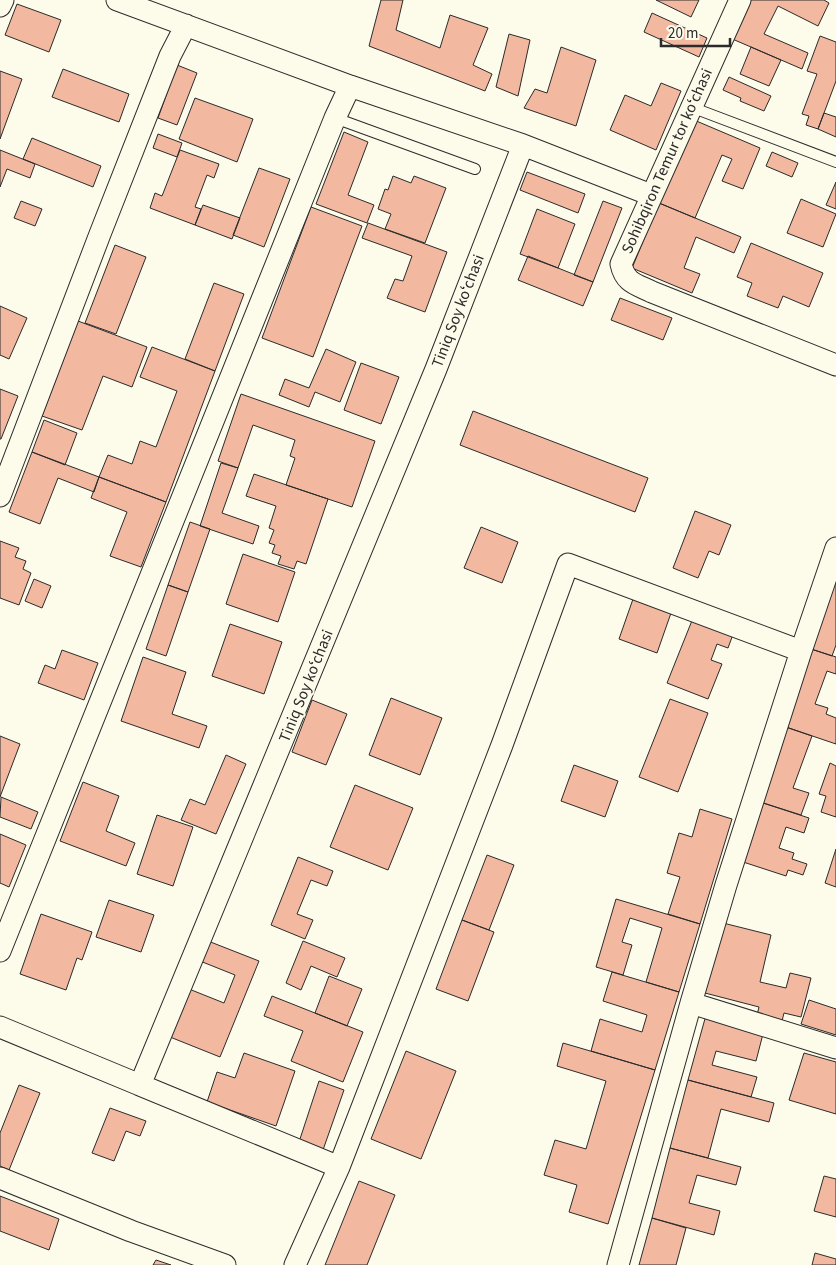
<svg xmlns="http://www.w3.org/2000/svg" width="836" height="1265" font-family="'Source Sans 3',sans-serif">
  <rect width="100%" height="100%" fill="#fdfbea"/>
  <path fill="#f2b8a0" stroke="#2b2b2b" d="M381,0h22l-7,30 44,18 10,-33 38,13 -15,37 19,9 -7,17 -116,-45z
    M656,0h43l-8,17z
    M748,0h76l5,3 -11,23 -40,-20 -14,28 44,19 -6,16 -72,-31z
    M17,4l44,16 -12,32 -44,-17z
    M652,13l55,25 -8,19 -55,-25z
    M509,34l21,6 -12,56 -22,-9z
    M820,36l16,6v39l-18,48 -12,-4 3,-9 -7,-2 15,-40 -10,-3z
    M561,47l35,13 -20,66 -52,-18 11,-19 12,4z
    M751,47l30,13 -12,26 -29,-12z
    M177,65l20,8 -20,52 -19,-7z
    M63,69l66,25 -10,28 -67,-25z
    M0,71l22,8 -22,60z
    M729,77l42,19 -7,15 -24,-10 1,-3 -18,-8z
    M661,83l20,8 -25,59 -46,-20 15,-35 26,11z
    M195,98l58,21 -16,43 -58,-23z
    M824,113l12,4v20l-18,-8z
    M694,120l66,28 -17,41 -21,-8 10,-22 -10,-4 -27,63 -36,-15z
    M344,132l24,10 -20,53 26,10 -7,18 -51,-19z
    M158,134l24,9 -5,14 -24,-9z
    M32,138l69,28 -8,21 -70,-28z
    M0,150l35,14 -5,14 -23,-9 -7,18z
    M180,150l39,14 -5,14 -7,-3 -12,32 6,2 -6,16 -45,-17 5,-15 7,3z
    M772,152l26,11 -6,14 -26,-11z
    M259,168l31,11 -26,68 -31,-12z
    M527,172l58,22 -7,19 -58,-23z
    M393,176l18,7 3,-7 32,12 -21,55 -40,-14 6,-15 -13,-5 7,-20 3,1z
    M836,182v27l-10,-4z
    M801,199l35,15 -13,33 -36,-14z
    M21,201l21,8 -7,17 -21,-8z
    M603,201l19,7 -29,74 -19,-7z
    M659,203l82,34 -7,16 -38,-16 -12,31 16,6 -8,19 -60,-25z
    M203,205l37,13 -8,21 -37,-14z
    M311,207l51,19 -49,131 -51,-19z
    M537,209l38,15 -17,44 -38,-14z
    M368,223l79,29 -22,60 -38,-14 8,-19 8,2 9,-25 -50,-18z
    M751,243l72,30 -14,34 -26,-11 -5,12 -31,-12 5,-13 -15,-6z
    M115,245l31,12 -30,77 -31,-11z
    M528,256l65,26 -10,24 -65,-26z
    M214,283l30,11 -29,77 -30,-12z
    M620,298l52,20 -9,22 -52,-20z
    M0,306l27,12 -18,41 -9,-4z
    M78,321l69,26 -15,40 -29,-11 -21,54 -40,-14z
    M152,347l63,24 -49,131 -67,-25 9,-22 24,9 8,-23 16,6 21,-56 -37,-14z
    M326,349l30,13 -16,40 -25,-10 -6,15 -30,-12 6,-16 24,9z
    M361,363l38,14 -18,47 -37,-14z
    M0,389l18,7 -17,43h-1z
    M241,394l134,47 -23,66 -66,-22 9,-27 -5,-2 5,-16 -42,-15 -15,43 -20,-7z
    M473,411l175,67 -13,34 -175,-67z
    M44,420l33,13 -12,32 -33,-13z
    M32,452l67,25 -5,15 -36,-14 -18,46 -31,-12z
    M221,463l17,5 -16,45 37,13 -6,18 -53,-18z
    M254,474l74,25 -22,65 -9,-3 -3,8 -16,-5 3,-8 -9,-3 3,-8 -6,-2 5,-13 -5,-2 7,-22 -30,-10z
    M99,477l67,25 -25,65 -31,-11 17,-44 -36,-14z
    M695,511l36,14 -12,30 -10,-4 -11,27 -25,-10z
    M190,522l20,7 -22,63 -20,-7z
    M481,527l37,15 -16,41 -38,-15z
    M0,541l19,7 -4,9 11,4 -3,8 8,4 -12,32 -19,-7z
    M243,554l52,18 -17,50 -52,-18z
    M836,568v77l-4,11 -24,-8z
    M34,579l17,7 -9,22 -17,-7z
    M168,585l20,7 -22,64 -20,-7z
    M633,599l38,14 -14,40 -38,-14z
    M695,613l40,16 -7,19 -11,-4 -6,16 11,4 -14,35 -41,-16z
    M230,624l52,18 -18,52 -52,-18z
    M808,648l28,9v17l-9,-3 -12,33 13,4 -2,6 10,4v26l-56,-19z
    M62,650l36,13 -14,37 -46,-17 7,-18 10,4z
    M143,657l43,15 -14,42 35,12 -8,22 -78,-27z
    M391,698l51,20 -22,57 -51,-20z
    M670,699l38,14 -30,79 -39,-15z
    M312,700l35,14 -21,51 -34,-13z
    M780,725l32,11 -19,52 16,5 -8,22 -44,-14z
    M0,736l20,8 -20,53z
    M226,755l20,9 -30,70 -35,-14 9,-21 15,6z
    M830,763l6,3v51l-15,-5 5,-16 -7,-2z
    M574,765l44,16 -13,36 -44,-16z
    M83,782l36,14 -13,35 29,12 -9,23 -66,-25z
    M355,785l58,23 -25,62 -58,-23z
    M1,797l37,15 -7,17 -31,-12z
    M757,801l52,17 -5,15 -18,-6 -7,21 15,5 -2,6 15,5 -4,11 -15,-5 -2,6 -49,-16z
    M700,809l32,10 -32,105 -32,-10 12,-37 -13,-4 12,-40 13,4z
    M157,815l36,12 -20,59 -36,-12z
    M0,834l26,11 -17,42 -9,-4z
    M836,849v38l-11,-4z
    M487,855l27,10 -25,65 -27,-10z
    M298,857l35,14 -6,15 -16,-6 -14,34 16,6 -8,19 -34,-14z
    M616,899l84,25 -21,68 -33,-10 16,-54 -32,-10 -8,24 10,3 -9,30 -27,-8z
    M109,900l45,15 -13,37 -45,-15z
    M41,914l51,18 -10,28 -5,-2 -11,32 -46,-16z
    M462,920l32,12 -26,69 -32,-12z
    M723,923l48,12 -11,47 26,6 4,-15 21,5 -10,39 -17,-4 -2,8 -25,-6 2,-8 -54,-14z
    M208,941l51,20 -39,96 -50,-20 19,-48 35,14 11,-28 -35,-14z
    M303,941l42,17 -8,19 -26,-11 -10,24 -15,-7z
    M612,972l67,20 -24,78 -64,-19 9,-32 42,13 5,-17 -44,-14z
    M329,976l33,13 -15,37 -32,-13z
    M272,996l91,36 -20,50 -52,-21 12,-30 -39,-15z
    M809,1000l27,9v26l-35,-11z
    M706,1015l58,15 -8,31 -40,-10 -4,14 45,12 -6,20 -63,-17z
    M563,1043l92,27 -47,154 -39,-12 8,-27 -33,-10 11,-35 31,9 20,-68 -49,-15z
    M406,1051l50,20 -35,88 -50,-20z
    M244,1053l51,18 -19,55 -69,-24 10,-30 18,6z
    M804,1053l32,9v52l-47,-14z
    M688,1080l86,23 -5,19 -48,-13 -13,49 -38,-10z
    M319,1081l25,9 -21,60 -24,-8z
    M19,1085l21,8 -31,77 -9,-4v-33z
    M110,1108l36,13 -6,15 -14,-5 -12,30 -22,-8z
    M670,1148l71,19 -5,18 -39,-10 -8,28 31,8 -6,24 -62,-17z
    M824,1176l12,3v38l-22,-6z
    M359,1181l36,14 -28,70h-42z
    M0,1196l59,23 -10,31 -49,-19z
    M652,1218l34,10 -10,37h-37z
    M815,1253l21,6v6h-24z
    M156,1260l15,5h-18z"/>
  <g fill="none" stroke-linecap="round" stroke-linejoin="round">
    <g stroke="#2b2b2b" stroke-width="12">
      <path id="service" d="M691,107l145,55
        M335,118l140,51"/>
    </g>
    <g stroke="#2b2b2b" stroke-width="23">
      <path id="minor" d="M117,0l233,86 173,59 128,50
        M740,0l-119,264c4,19 15,20 31,28l184,73
        M0,6l3,-6
        M0,496l100,-262 70,-178 16,-31
        M0,951l335,-833 15,-32
        M691,1003l35,-118 75,-234
        M0,1027l140,58 296,-716 87,-224
        M140,1085l199,82 163,-422 66,-181 233,87 35,-103
        M0,1178l131,53 94,34
        M295,1265l44,-98
        M618,1265l73,-262 145,45"/>
    </g>
    <use href="#service" stroke="#fdfbea" stroke-width="10"/>
    <use href="#minor" stroke="#fdfbea" stroke-width="21"/>
  </g>
  <g text-anchor="middle" dominant-baseline="central" stroke-width="4" stroke-linejoin="round" paint-order="stroke">
    <g font-size="16" fill="#2b2b2b" stroke="#fdfbea">
      <text transform="translate(667 161) rotate(-66)">Sohibqiron Temur tor koʻchasi</text>
      <text transform="translate(458 311) rotate(-69)">Tiniq Soy koʻchasi</text>
      <text transform="translate(306 686) rotate(-68)">Tiniq Soy koʻchasi</text>
    </g>
  </g>
  <path d="M661 38v8h69v-8" fill="none" stroke="#2b2b2b" stroke-width="2.5"/>
  <text x="668" y="38" font-size="15" fill="#2b2b2b" stroke="#fdfbea" stroke-width="4" paint-order="stroke">20 m</text>
</svg>
